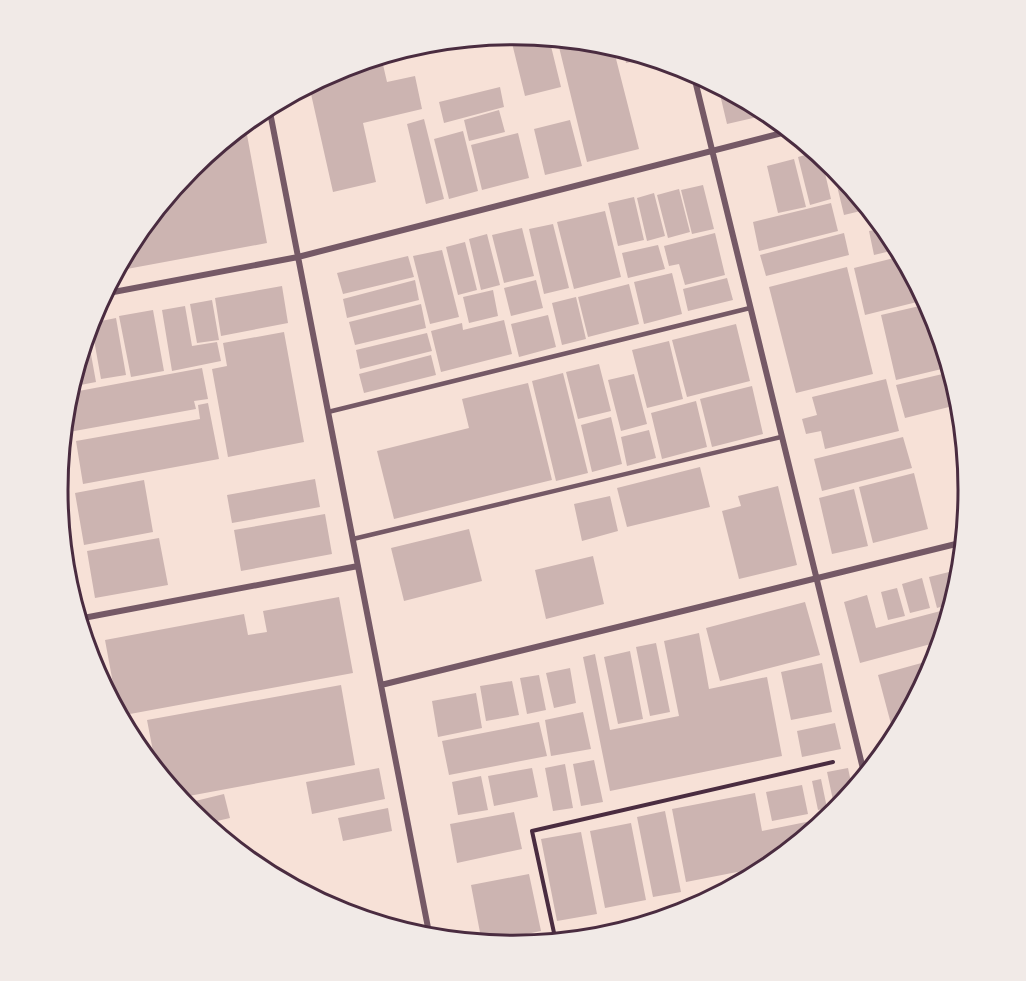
<svg xmlns="http://www.w3.org/2000/svg" width="1026" height="981" font-family="Karla,sans-serif">
  <rect width="100%" height="100%" fill="#f7e1d7"/>
  <path fill="#ccb4b1" d="M510,35l39,3 12,49 -36,9z
    M571,40l31,3 11,4 26,102 -52,13 -28,-115 13,-3z
    M623,49l23,8 4,1 -24,5z
    M381,56l6,26 28,-6 7,33 -59,14 13,59 -43,10 -24,-107 30,-16z
    M718,86l49,26 3,2 -43,10z
    M500,87l4,20 -60,16 -5,-21z
    M499,110l6,22 -36,9 -5,-21z
    M424,119l20,80 -18,5 -19,-80z
    M570,120l12,46 -37,9 -11,-46z
    M245,124l22,119 -151,28 18,-34 57,-69z
    M463,131l15,60 -29,8 -15,-60z
    M518,133l11,45 -47,12 -11,-45z
    M816,152l5,4 10,43 -21,6 -12,-48z
    M794,159l12,48 -28,6 -11,-47z
    M832,165l4,3 33,41 -25,6z
    M703,185l11,44 -22,5 -11,-44z
    M679,189l11,43 -22,6 -11,-43z
    M654,193l11,43 -18,5 -10,-43z
    M634,197l10,43 -26,6 -10,-43z
    M831,203l7,28 -79,20 -6,-29z
    M605,211l16,66 -47,12 -17,-67z
    M876,218l16,19 7,12 -25,6 -5,-24 6,-1 -3,-11z
    M553,224l16,64 -25,6 -15,-65z
    M522,228l12,48 -30,7 -12,-48z
    M715,233l10,42 -40,10 -6,-21 -10,2 -5,-20z
    M844,233l5,22 -83,21 -6,-21z
    M487,234l13,51 -19,5 -12,-51z
    M465,242l12,48 -19,5 -12,-48z
    M658,245l7,24 -37,9 -6,-25z
    M442,250l17,67 -29,7 -17,-68z
    M408,256l6,21 -71,17 -6,-21z
    M902,256l23,44 -60,15 -11,-47z
    M847,267l26,107 -77,19 -27,-106z
    M672,273l10,41 -38,10 -10,-42z
    M727,278l6,22 -45,11 -5,-22z
    M415,280l4,20 -72,18 -4,-19z
    M536,280l7,28 -32,8 -7,-28z
    M629,284l10,40 -51,13 -10,-40z
    M282,286l6,37 -67,13 -6,-38z
    M493,290l5,26 -29,7 -6,-26z
    M576,297l10,42 -24,6 -10,-42z
    M212,300l7,40 -22,3 -7,-39z
    M421,304l5,24 -71,17 -6,-23z
    M928,304l6,12 16,51 -54,13 -15,-65z
    M185,306l7,40 25,-4 4,19 -49,10 -10,-61z
    M153,310l11,61 -33,6 -12,-61z
    M548,315l8,32 -37,10 -8,-33z
    M116,318l10,57 -25,4 -10,-56z
    M504,320l8,34 -71,18 -10,-41 31,-8 1,7z
    M736,324l14,57 -63,16 -15,-57z
    M87,332l9,50 -26,5z
    M284,332l20,110 -76,15 -16,-88 15,-3 -4,-23z
    M427,333l5,18 -72,18 -4,-19z
    M669,341l14,58 -36,9 -15,-58z
    M431,355l5,20 -72,18 -5,-19z
    M599,364l12,47 -33,8 -12,-47z
    M202,368l6,31 -14,2 2,8 -127,23 -4,-21 3,-18z
    M951,372l10,32 -56,14 -9,-33z
    M563,373l25,100 -32,8 -24,-100z
    M634,374l13,50 -26,7 -13,-51z
    M886,379l13,52 -74,18 -4,-18 -15,3 -4,-15 15,-4 -5,-18z
    M528,383l24,97 -158,39 -17,-68 92,-23 -7,-29z
    M752,386l11,48 -51,13 -12,-48z
    M696,401l11,46 -45,12 -11,-46z
    M208,403l11,56 -136,25 -7,-43 124,-22 -2,-14z
    M611,417l11,47 -30,8 -11,-47z
    M649,430l7,28 -29,8 -6,-29z
    M903,437l9,31 -90,23 -8,-32z
    M700,467l10,40 -83,20 -10,-39z
    M914,473l14,56 -55,14 -14,-56z
    M315,479l5,28 -88,16 -5,-28z
    M144,480l9,52 -69,13 -9,-52z
    M778,486l19,79 -58,14 -17,-68 19,-5 -3,-10z
    M854,489l14,57 -36,8 -13,-56z
    M610,496l8,35 -36,10 -8,-37z
    M325,514l7,40 -91,17 -7,-41z
    M469,529l13,52 -78,20 -13,-53z
    M159,538l9,47 -73,13 -8,-47z
    M593,556l11,48 -58,15 -11,-49z
    M949,572l6,24 -2,7 -16,5 -8,-31z
    M922,578l8,30 -20,5 -8,-29z
    M897,588l8,28 -17,4 -7,-28z
    M867,595l9,33 76,-20 -10,33 -82,22 -16,-61z
    M339,597l14,76 -234,43 -14,-76 139,-26 4,21 19,-3 -4,-21z
    M805,602l15,53 -100,26 -14,-53z
    M699,633l10,56 58,-12 15,79 -172,35 -27,-134 12,-3 15,76 69,-14 -15,-75z
    M656,643l14,69 -20,4 -14,-69z
    M630,651l13,68 -25,5 -14,-67z
    M936,659l-2,6 -39,74 -17,-64z
    M822,663l10,49 -41,8 -10,-48z
    M570,668l6,35 -22,5 -8,-35z
    M539,675l7,35 -19,4 -7,-36z
    M512,681l7,34 -33,6 -6,-35z
    M341,685l14,80 -177,33 -21,-26 -10,-52z
    M476,693l6,35 -44,9 -6,-36z
    M583,712l8,37 -40,7 -6,-36z
    M539,722l8,34 -98,19 -7,-34z
    M835,723l6,26 -39,8 -5,-26z
    M594,760l9,42 -22,4 -8,-42z
    M565,764l8,44 -20,3 -8,-43z
    M379,768l6,31 -73,15 -6,-32z
    M532,768l6,29 -44,9 -6,-30z
    M848,768l5,24 -10,11 -9,2 -7,-33z
    M481,776l7,34 -30,5 -6,-33z
    M821,779l6,29 -9,2 -6,-29z
    M802,785l6,29 -36,7 -6,-29z
    M755,793l7,38 49,-10 3,10 -41,34 -87,17 -14,-73z
    M224,794l6,24 -26,6 -21,-20z
    M388,808l4,23 -49,10 -5,-23z
    M838,810l-3,3 -12,10 -2,-10z
    M665,811l16,81 -28,5 -16,-80z
    M514,812l8,37 -65,14 -7,-39z
    M631,823l15,77 -41,8 -15,-77z
    M581,832l16,82 -40,7 -16,-82z
    M529,874l12,57 -59,12 -11,-58z
    M362,910l1,9 -19,-6z"/>
  <g fill="none" stroke-linecap="round" stroke-linejoin="round">
    <path stroke="#4a2c40" stroke-width="4" d="M556,942l-24,-111 301,-69"/>
    <path stroke="#755966" stroke-width="4.5" d="M328,412l422,-104
      M353,539l428,-102"/>
    <path stroke="#755966" stroke-width="6" d="M693,72l172,705
      M269,107l161,831
      M103,294l195,-37 492,-126
      M64,561l5,30
      M78,619l280,-53
      M381,685l583,-143"/>
  </g>
  <path d="M0 0H1026V981H0ZM68 490a445 445 0 1 1 890 0a445 445 0 1 1-890 0Z" fill="#f1eae7" fill-rule="evenodd"/>
  <path fill="none" stroke="#4a2c40" stroke-width="3" d="M68 490a445 445 0 1 1 890 0a445 445 0 1 1-890 0Z"/>
</svg>
